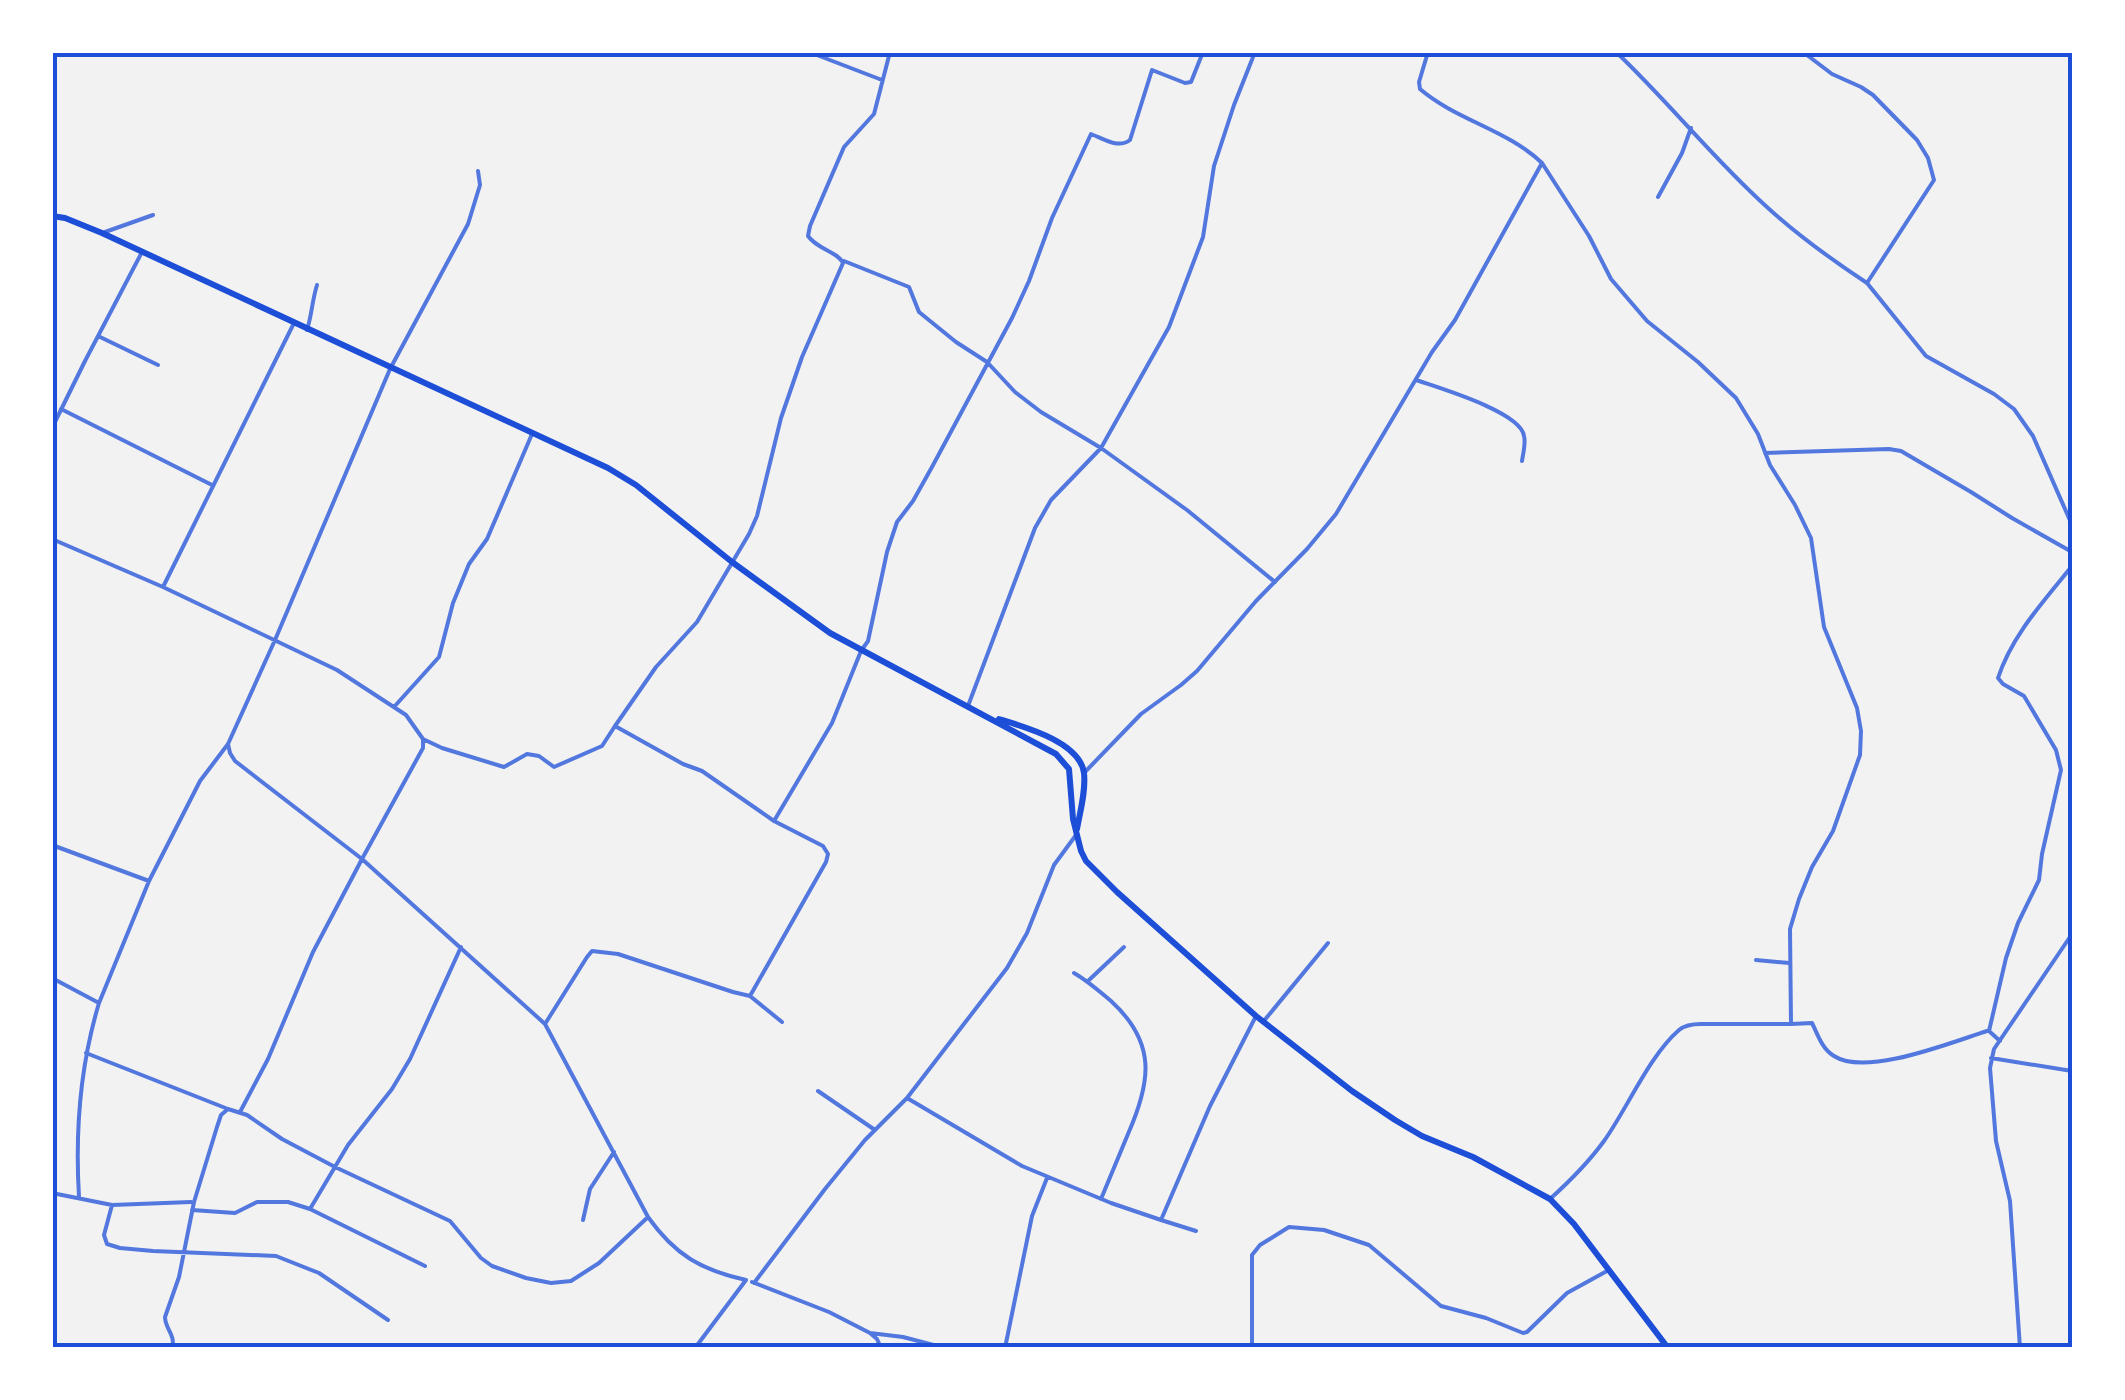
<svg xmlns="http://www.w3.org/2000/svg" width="2125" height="1400" font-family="Ubuntu,sans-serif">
  <rect width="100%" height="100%" fill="#f2f2f2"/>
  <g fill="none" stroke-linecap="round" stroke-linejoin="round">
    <path stroke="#5277de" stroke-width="4" d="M809,52l73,28
      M1616,52c53,50 98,108 152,156 31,28 64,52 99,75l67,-103 -6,-22 -11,-18 -44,-45 -12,-8 -29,-13 -29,-22
      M1542,163l47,73 22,43 36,42 51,41 38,36 22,36 12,31 25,40 16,33 13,89 33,81 4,23 -1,24 -27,76 -21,36 -13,32 -9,30 1,95h-90c-8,0 -16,1 -22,6 -30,26 -52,79 -75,111 -16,22 -34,40 -54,58
      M1658,197l24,-44 9,-25
      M105,232l48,-17
      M844,261l65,26 10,25 37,30 31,20 28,30 26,20 60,36 86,62 88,72
      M1867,283l59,73 68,38 20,15 19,27 39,89
      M307,330c5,-16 5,-29 10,-45
      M98,336l60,29
      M1416,380c23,8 105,32 108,56 2,7 -1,18 -2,25
      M61,409l151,76
      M52,428l33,-67 57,-109
      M1765,453l124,-4 12,2 70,41 41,26 60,34
      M52,539l111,48 174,83 69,45 17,24v9l-61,111 183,165 103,193c27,38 53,53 98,63l-51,68
      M163,587l131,-264
      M968,706l67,-178 16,-28 50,-52 68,-121 34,-90 11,-71 20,-61 21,-53
      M394,707l45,-50 14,-54 16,-39 18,-25 45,-105
      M423,739l19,9 62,19 23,-13 12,2 15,11 48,-21 13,-20
      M1084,773l57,-59 40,-29 16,-14 59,-70 51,-52 29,-35 96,-162 23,-32 87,-157c-34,-33 -86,-43 -122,-74l-1,-7 9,-30
      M774,821l-72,-50 -19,-7 -68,-38 41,-59 41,-45 52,-88 8,-18 24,-98 21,-61 41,-94c-6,-12 -25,-13 -35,-27l2,-10 34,-79 30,-33 16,-62
      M52,845l97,36 -50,122
      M149,881l51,-100 28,-37
      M1756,960l33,3
      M1074,973c14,8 25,18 37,28 46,42 40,81 17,133 -9,22 -18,43 -27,65
      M52,978l47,25c-19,63 -24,128 -20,194
      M1088,981l36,-34
      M750,996l32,26
      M1263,1022l65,-79
      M545,1024l42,-67 5,-6 26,3 115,38 17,4 76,-134 2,-8 -5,-8 -49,-25 58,-98 29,-72 7,-10 19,-89 10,-30 16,-21 19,-34 80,-149 17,-37 23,-63 39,-84c13,5 27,15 39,6l22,-70 33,13 6,-1 12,-30
      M1791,1024l21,-1c6,12 10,26 22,33 32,21 118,-14 153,-25
      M2000,1041l-11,-10 17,-73 12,-35 21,-43 3,-26 19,-84 -5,-20 -32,-54 -21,-12 -5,-6c14,-43 46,-77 74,-112
      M86,1053l142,56
      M1991,1058l81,13
      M818,1091l57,39
      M907,1098l115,68 89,37 50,17 49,-114 46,-90
      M240,1112l28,-53 45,-107 49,-93 -127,-98 -5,-8 -2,-9 47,-104 115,-271 78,-145 12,-39 -2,-14
      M52,1193l60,12 79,-3
      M112,1205l-8,30 3,9 13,4 33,3 123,5 43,17 69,47
      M310,1209l38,-64 44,-56 18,-30 51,-112
      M192,1210l43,3 22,-11h31l22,7 115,57
      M583,1220l7,-31 24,-37
      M1161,1220l35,11
      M752,1282l77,30 41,21 33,4 42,11
      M754,1283l71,-94 40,-49 42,-42 100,-130 20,-35 27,-68 22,-30
      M870,1333l7,6 4,9
      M172,1348c4,-13 -7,-19 -7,-31l14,-40 15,-75 23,-75 4,-12 7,-6 19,6 35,24 53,28 115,54 31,37 11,8 34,12 25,5 20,-2 28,-18 49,-46
      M1005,1348l27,-132 15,-38
      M1252,1348v-93l8,-10 29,-18 35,3 45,15 72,61 45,12 37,15 4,-1 40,-39 40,-22
      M2020,1348l-10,-147 -14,-60 -6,-73 4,-19 78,-115"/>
    <path stroke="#1d4ed8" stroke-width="6" d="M52,216l13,2 37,15 506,235 28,17 96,77 98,71 226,121 13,15 4,50 8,32 5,10 31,31 139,124 96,75 43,29 27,16 51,21 77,42 24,25 94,124
      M999,719c26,8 81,23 85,54 2,18 -4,39 -7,56"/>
  </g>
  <rect width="2125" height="1400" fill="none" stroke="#ffffff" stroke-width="110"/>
  <rect x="55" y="55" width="2015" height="1290" fill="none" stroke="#1d4ed8" stroke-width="4"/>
</svg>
